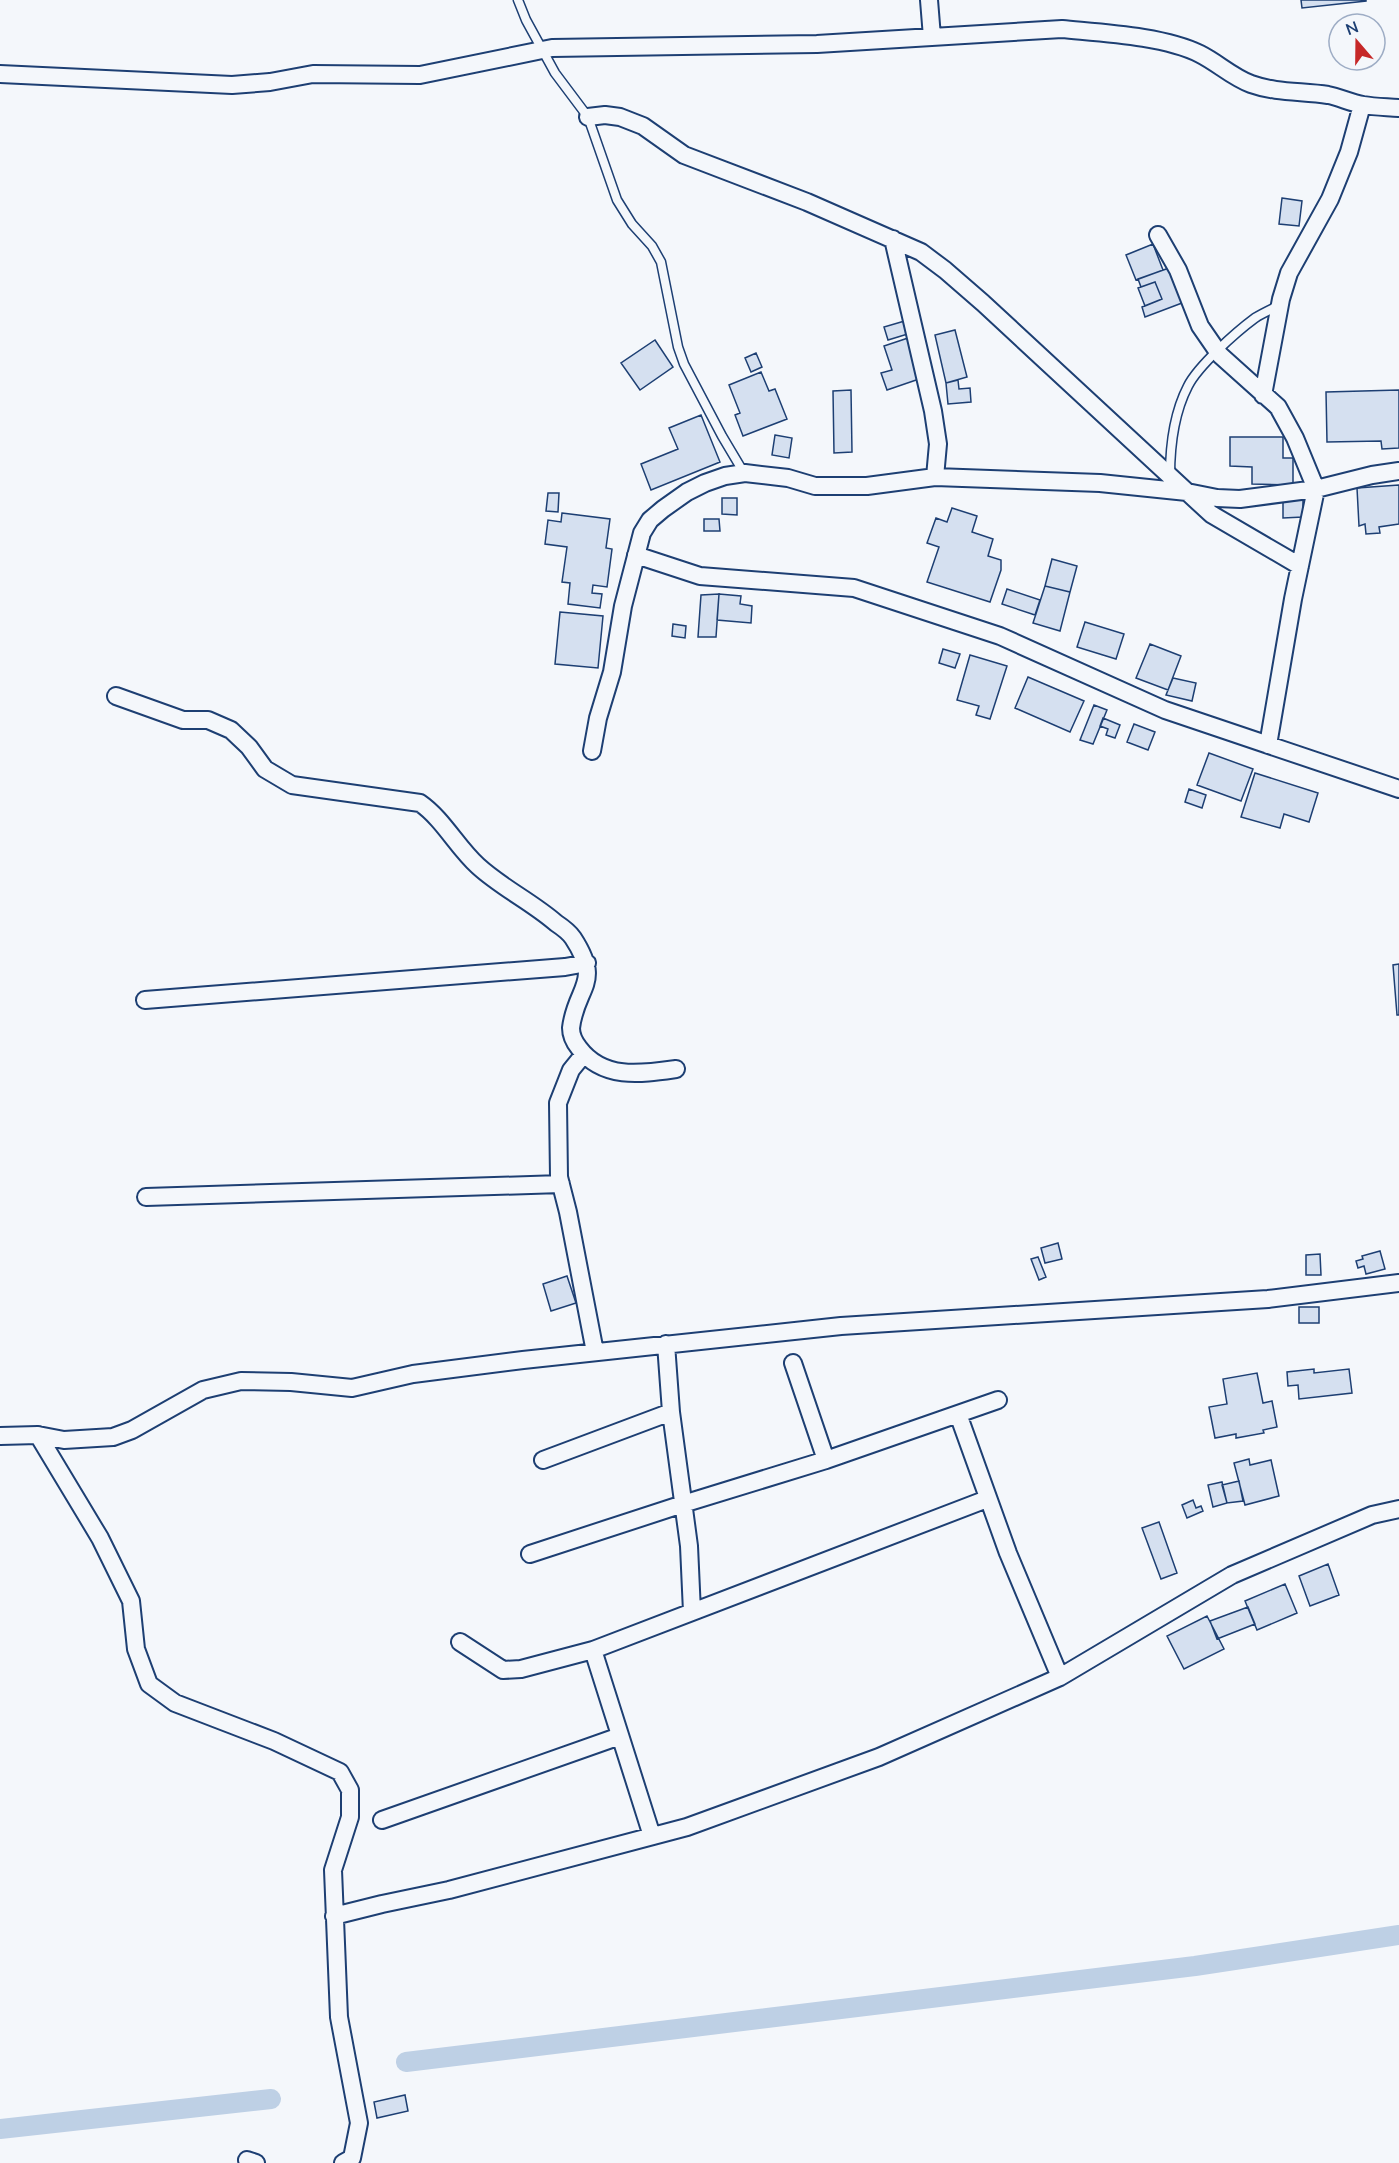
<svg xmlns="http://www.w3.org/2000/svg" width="1399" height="2163" font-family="Mulish,sans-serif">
  <rect width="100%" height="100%" fill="#f4f7fb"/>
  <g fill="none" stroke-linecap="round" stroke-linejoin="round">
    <path stroke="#bed0e5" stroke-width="20" d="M406,2062l789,-96 204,-31
      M0,2129l271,-30"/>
  </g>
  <path fill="#d5e0f0" stroke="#1d3f73" stroke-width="1.5" d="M1301,0h65v1l-64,7z
    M1282,198l20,3 -3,25 -20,-2z
    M1153,244l10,26 -27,10 -10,-25z
    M1169,268l13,35 -37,14 -3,-10 20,-8 -7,-17 -14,5 -3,-8z
    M1155,282l7,17 -17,7 -7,-18z
    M908,320l3,13 -23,7 -4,-13z
    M955,330l12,47 -21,6 -11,-48z
    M908,338l14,40 -35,12 -6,-17 11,-3 -8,-24z
    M655,340l18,27 -33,23 -19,-27z
    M756,353l6,14 -11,5 -6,-14z
    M761,372l8,19 6,-2 12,30 -44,17 -8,-21 5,-2 -11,-28z
    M958,380l1,9 11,-1 1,14 -23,2 -2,-21z
    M851,390l1,62 -18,1 -1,-62z
    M1399,390v58l-17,1 -1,-8 -54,1 -1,-50z
    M701,415l19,47 -69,28 -10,-26 37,-15 -9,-21z
    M775,435l17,3 -3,20 -17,-3z
    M1230,437h53v21h10v27l-41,-1v-17l-22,-1z
    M1399,485v39l-20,3 1,6 -14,1 -1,-10 -6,2 -2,-38z
    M548,493h11l-1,19 -12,-1z
    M722,498h15v17l-15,-1z
    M1283,500h20v17l-20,1z
    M952,508l25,8 -5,16 21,7 -5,17 13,4v10l-11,32 -63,-20 12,-35 -12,-4 9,-25 11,4z
    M562,513l48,6 -4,29 6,1 -5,38 -14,-2 -1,8 10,1 -2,14 -32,-4 2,-21 -8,-1 5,-35 -22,-3 3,-24 13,2z
    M704,519h15l1,12h-16z
    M1052,559l25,7 -7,26 -25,-6z
    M1045,586l25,6 -10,39 -27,-8z
    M1007,589l33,11 -5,15 -33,-11z
    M719,594l-3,43h-18l3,-42z
    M719,594l22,2 -1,8 12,2 -1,17 -34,-3z
    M560,612l43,4 -5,52 -43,-4z
    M1085,622l39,12 -8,25 -39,-12z
    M673,624l13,2 -1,12 -13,-2z
    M1150,644l31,12 -13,34 -32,-12z
    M943,649l17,5 -5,14 -16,-5z
    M970,655l37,11 -17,53 -14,-4 3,-9 -22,-6z
    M1028,677l56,24 -14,31 -55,-24z
    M1173,678l23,5 -4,18 -26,-6z
    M1094,705l13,5 -14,34 -13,-4z
    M1103,718l17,7 -5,13 -9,-3 2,-6 -8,-3z
    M1134,724l21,8 -7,18 -21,-8z
    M1209,753l44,16 -12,32 -44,-16z
    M1255,773l63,20 -9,29 -25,-8 -4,14 -39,-11z
    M1189,789l17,6 -4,13 -17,-6z
    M1399,964v51h-2l-4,-50z
    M1058,1243l4,16 -17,4 -4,-15z
    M1380,1251l5,18 -19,5 -2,-8 -6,2 -2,-7 7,-2 -1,-3z
    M1320,1254l1,21h-15v-20z
    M1038,1257l8,20 -7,3 -8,-21z
    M567,1276l9,27 -25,8 -8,-27z
    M1299,1307h20v16h-20z
    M1314,1369v4l35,-4 3,24 -53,6 -1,-14 -10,1 -1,-14z
    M1257,1373l6,30 9,-2 5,26 -14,3 1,3 -28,5v-4l-21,4 -6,-31 18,-3 -4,-25z
    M1249,1459l1,6 21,-5 8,36 -34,9 -11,-42z
    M1239,1481l4,20 -16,2 -5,-18z
    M1222,1482l5,21 -14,4 -5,-22z
    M1193,1500l3,8 5,-2 2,5 -16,7 -5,-13z
    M1159,1522l18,51 -16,6 -19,-51z
    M1328,1564l11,31 -29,11 -11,-30z
    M1285,1584l12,29 -40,17 -12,-29z
    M1248,1607l7,17 -38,15 -7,-18z
    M1207,1616l17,33 -40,20 -17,-33z
    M405,2095l3,16 -31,7 -3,-16z"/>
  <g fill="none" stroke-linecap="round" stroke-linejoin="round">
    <g stroke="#1d3f73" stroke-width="11">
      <path id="lane" d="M518,0l8,20 29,53 33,44 29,83 15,24 20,22 9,16 17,85 6,17 38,72 22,37
        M1170,476c0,-29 4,-63 18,-90 10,-20 48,-54 67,-68 8,-5 17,-9 25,-13"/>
    </g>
    <g stroke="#1d3f73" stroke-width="20">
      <path id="street" d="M929,0l3,37
        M0,74l232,11 38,-3 43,-8 107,1 132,-27 265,-4 245,-15c40,4 102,7 138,25 18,9 32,23 51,30 25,9 51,7 77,11 11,2 23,8 35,10 12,2 24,2 36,3
        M588,117l17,-2 15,2 23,9 41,29 123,47 114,50 24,18 38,33 228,211 89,52
        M1158,235l20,35 22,56 20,29 58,52 17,31 21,51 -23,110 -25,146
        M893,239l40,172 5,33 -3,33
        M1263,395l18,-96 8,-26 41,-74 19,-47 13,-47
        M636,555l64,21 154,12 146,48 165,74 234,79
        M116,696l67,24h25l23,10 18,17 16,22 27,16 128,18c23,16 37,44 58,63 24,22 54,36 78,57 6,4 13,9 17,15 30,46 3,48 -2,90 0,7 4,15 8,20 24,32 62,26 97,21
        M592,751l6,-33 14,-46 11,-66 19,-73 8,-13 13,-11 24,-17 18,-9 20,-7 20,-3 43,5 27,8h52l68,-9 165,6 87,9 30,6 23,1 76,-10 56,-14 27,-4
        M145,1000l420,-33 22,-4
        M584,1054l-13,16 -13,33 1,74 9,35 27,140
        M146,1197l415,-13
        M666,1344l5,68 18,134 3,66
        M793,1363l33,97
        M958,1414l50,139 52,124
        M38,1435l26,5 49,-3 19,-7 71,-40 38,-9 50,1 61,6 61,-14 110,-14 318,-34 427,-27 131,-16
        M0,1436l38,-1 62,103 31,63 5,48 13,35 26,19 99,38 66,31 10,18v27l-17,53 6,147 20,106 -7,35 -9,5
        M543,1460l128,-48
        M530,1554l153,-50 143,-44 172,-60
        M460,1642l43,28 18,-1 72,-19 394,-151
        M593,1650l59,186
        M382,1820l238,-84
        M334,1916l48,-12 67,-14 238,-63 192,-70 181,-80 172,-102 140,-60 27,-6
        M247,2160l9,3"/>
    </g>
    <use href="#lane" stroke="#f4f7fb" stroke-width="8"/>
    <use href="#street" stroke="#f4f7fb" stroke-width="16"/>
  </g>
  <g transform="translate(1357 42) rotate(340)"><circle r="28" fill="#f4f7fb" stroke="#9eadc5" stroke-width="1.5"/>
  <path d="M0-4.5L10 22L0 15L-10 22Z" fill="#c62828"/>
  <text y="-9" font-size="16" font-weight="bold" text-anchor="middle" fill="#1d3f73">N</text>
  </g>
</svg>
